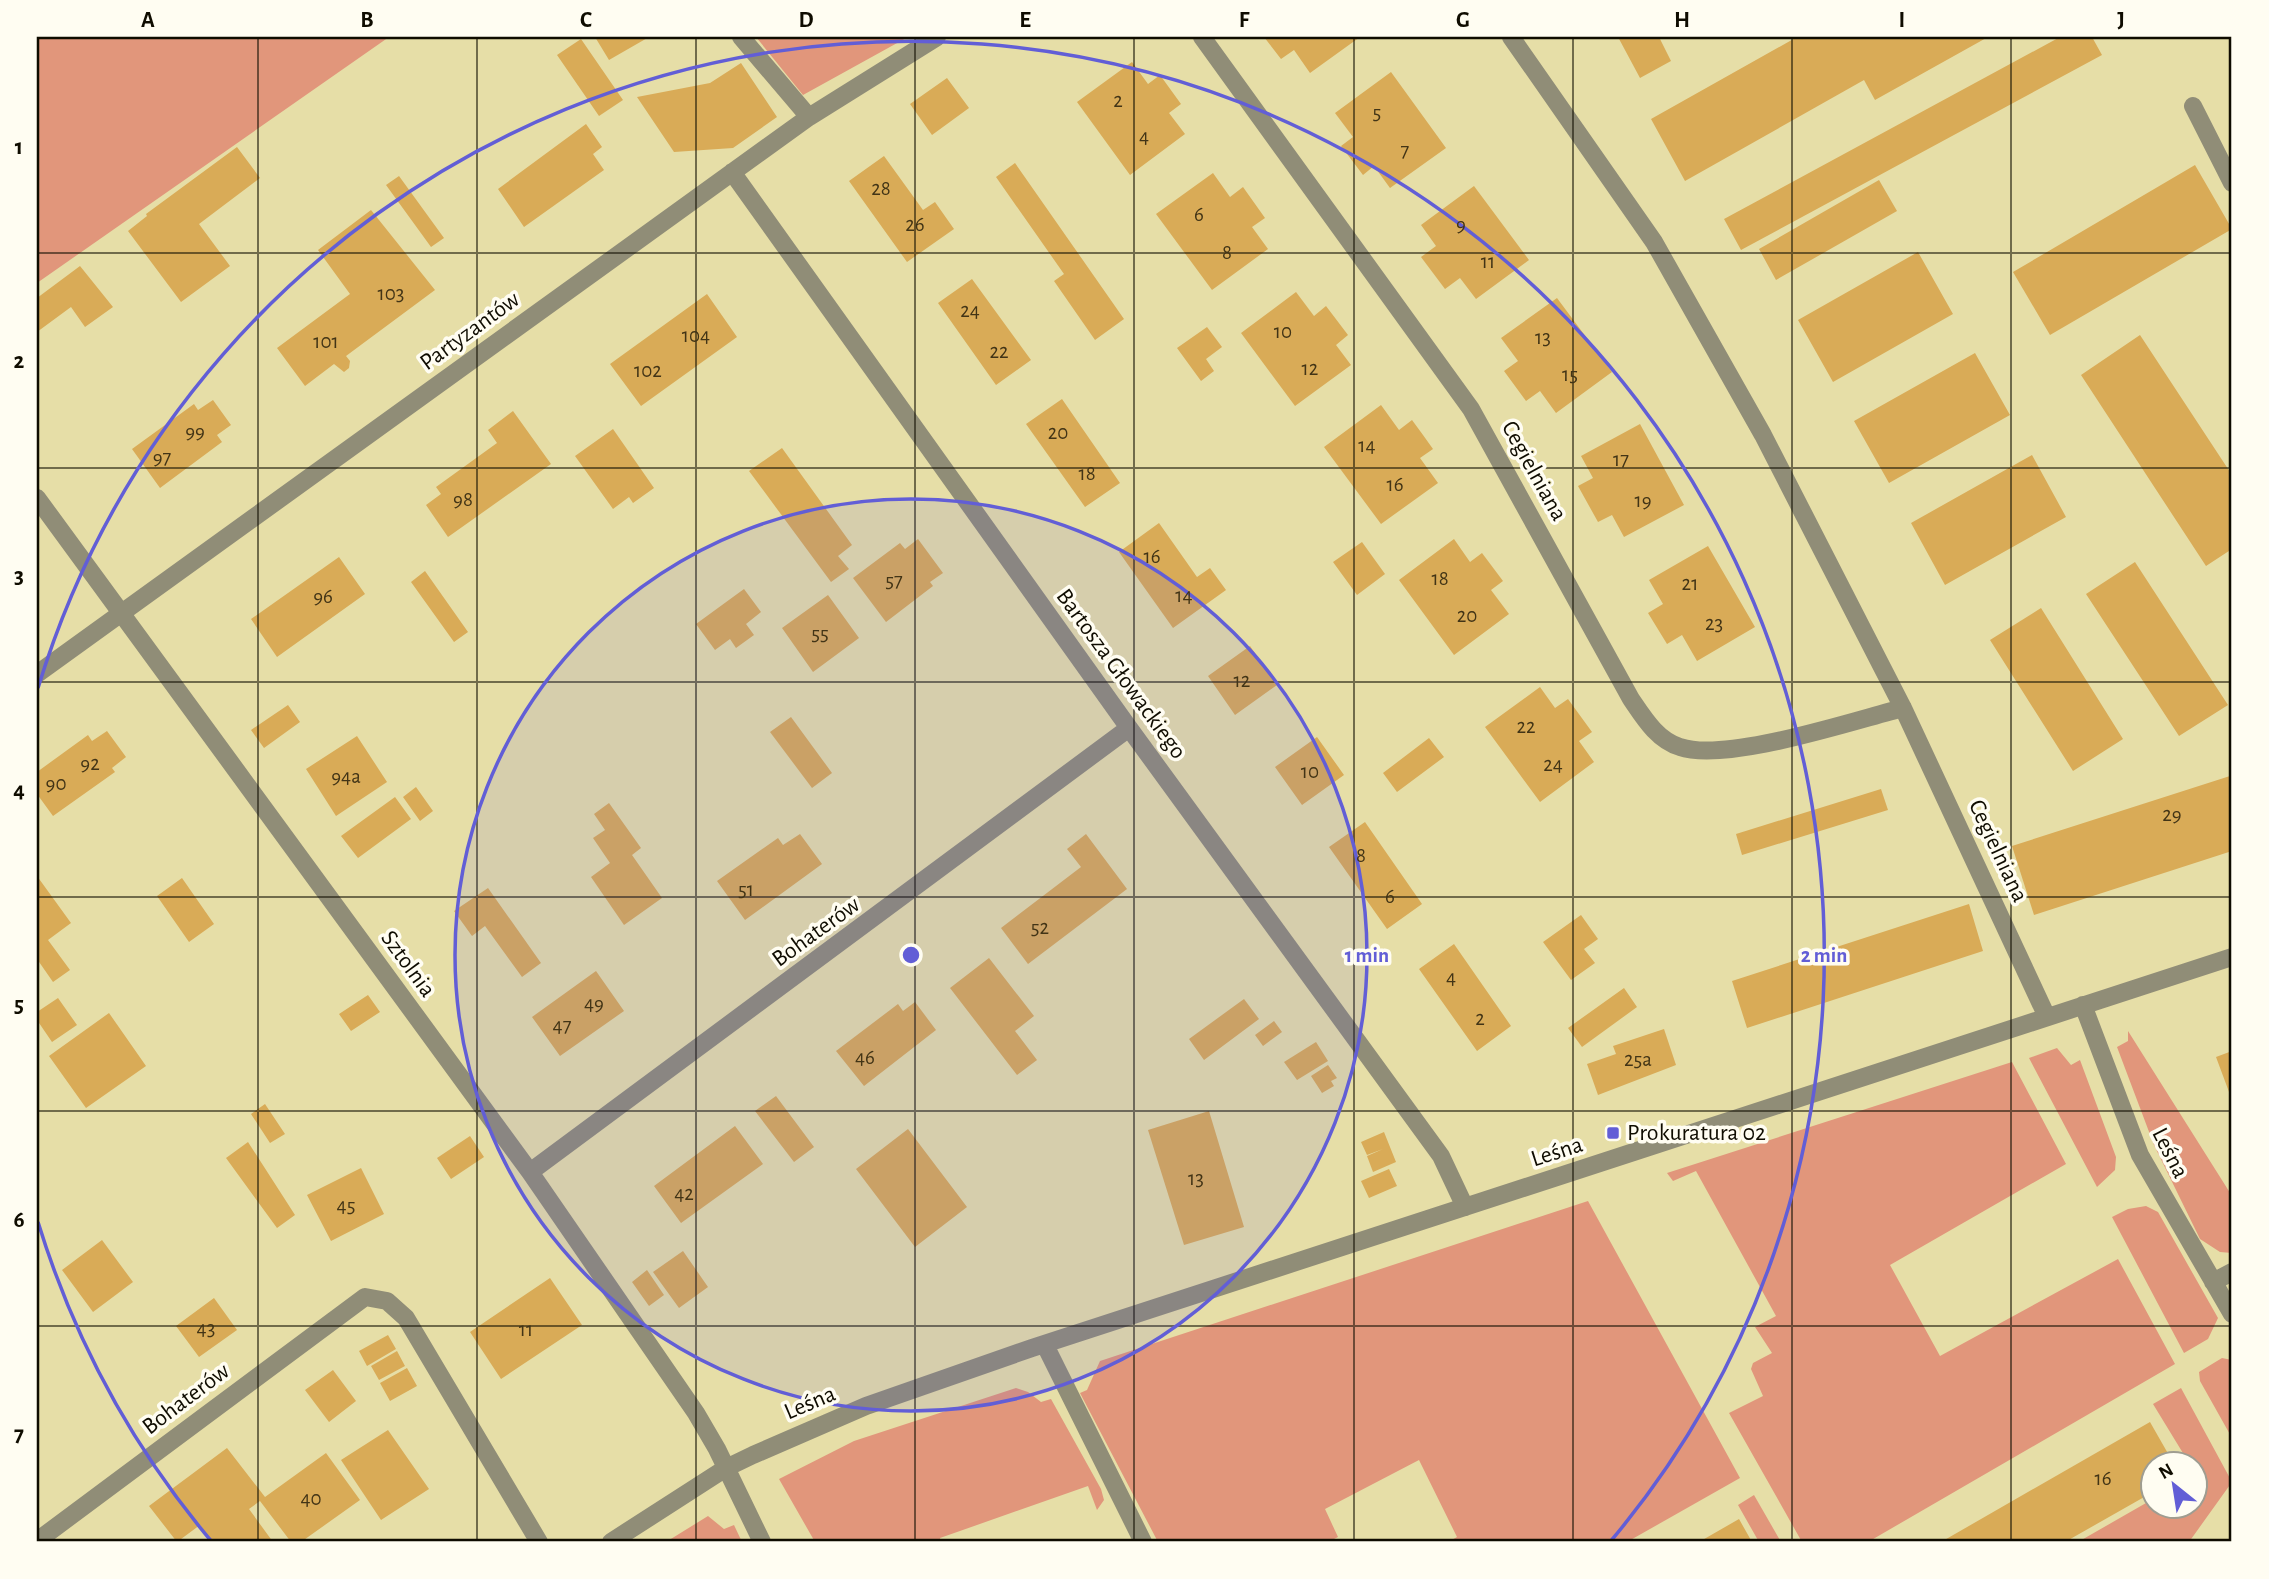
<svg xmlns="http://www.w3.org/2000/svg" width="2269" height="1579" font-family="'Alegreya Sans',sans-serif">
  <rect width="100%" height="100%" fill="#e6dea7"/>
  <path fill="#e1967b" d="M37,37h352l-352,246z
    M756,37h152l-105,58z
    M2128,1031l104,165v57l-12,-1 -20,-13 -46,-94 -37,-98 11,-6z
    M2057,1048l14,17 9,-5 36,97 -1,13 -18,17 -68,-129z
    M2012,1062l54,102 -176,101 50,91 178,-97 57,105 -307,178h-66l-73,-129 34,-17 -12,-27 2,-6 19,-10 -17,-26 21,-11 -80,-145 -23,10 -6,-8z
    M1588,1201l152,277 -113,64h-179l9,-5 -38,-77 -94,49 13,28 -10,5h-170l-78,-149 7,-3 13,-29z
    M2146,1206l12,6 60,106 -10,21 -24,14 -72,-136 16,-8z
    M2222,1358l10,2v78l-32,-57 -1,-9z
    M1016,1388l12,4 13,10 10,-3 50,90 3,11 -7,10 -9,-24 -148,52 1,4h-126l-36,-63 75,-38z
    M2181,1388l51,94 -43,60h-111l75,-43 1,7h42v-42l-7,-1 -36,-59z
    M1754,1495l27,47h-22l-21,-37z
    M708,1516l16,13 10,-4 8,17h-76z"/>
  <path fill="#d9ab57" d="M595,37h54l-40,23z
    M1264,37h96l-50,36 -16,-23 -13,9z
    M1618,37h41l12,24 -31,17z
    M1797,37l43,2 148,-2 -113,63 -11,-20 -179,101 -34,-62z
    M2060,37h32l10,18 -361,195 -17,-31z
    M581,39l42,61 -24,16 -42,-61z
    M1132,62l16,22 12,-9 21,29 -12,9 16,21 -55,41 -53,-73z
    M741,63l36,54 -44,31 -59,4 -37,-55 73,-14z
    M1391,72l55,76 -56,40 -16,-22 -11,9 -22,-29 12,-9 -18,-24z
    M947,78l22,30 -37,27 -22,-31z
    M586,124l16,23 -9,7 11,16 -80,57 -26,-38z
    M237,147l23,31 -61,46 31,42 -49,36 -53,-71 19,-15 -1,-2z
    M884,156l39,54 12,-8 19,27 -47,33 -58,-81z
    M1015,163l109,156 -29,21 -41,-59 10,-7 -68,-97z
    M2195,165l37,64 -182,106 -37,-63z
    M1213,173l17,24 13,-10 22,31 -13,9 16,22 -56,41 -56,-76z
    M399,176l45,62 -13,9 -45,-62z
    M1879,180l18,31 -121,69 -17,-31z
    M1474,186l55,74 -53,39 -16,-21 -15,11 -24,-32 15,-11 -15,-21z
    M371,210l64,80 -89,66 4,5 -1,7 -5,4 -10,-8 -29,22 -28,-38 73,-54 -32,-44z
    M1918,252l35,62 -120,68 -35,-62z
    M80,266l33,41 -28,20 -14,-20 -34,25v-34z
    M972,279l59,81 -35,25 -58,-82z
    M1296,292l18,24 12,-10 22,29 -12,10 15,20 -56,41 -54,-73z
    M707,294l30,43 -96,69 -31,-42z
    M1557,298l55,74 -56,41 -16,-22 -14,10 -22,-30 14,-10 -17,-23z
    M1207,327l15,20 -16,12 8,12 -13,10 -24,-33z
    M2140,335l92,140v74l-26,17 -125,-191z
    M1975,353l35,62 -121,68 -35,-62z
    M1062,399l58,84 -35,24 -59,-83z
    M213,400l18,25 -14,10 5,7 -62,46 -28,-39 62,-45 4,6z
    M1381,405l18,25 13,-10 11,15 10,14 -13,9 18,25 -57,41 -57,-77z
    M513,411l38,53 -103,73 -22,-32 15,-11 -5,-7 61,-44 -9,-13z
    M1640,424l44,81 -60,32 -12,-22 -14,7 -20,-36 15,-8 -12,-22z
    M613,429l41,59 -21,15 -4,-6 -16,12 -38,-53z
    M782,448l70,97 -14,11 11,13 -18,13 -82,-111z
    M2032,455l34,62 -121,68 -34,-62z
    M1159,523l38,54 13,-9 16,22 -53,38 -54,-76z
    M918,539l25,34 -13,9 3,4 -47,36 -33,-44 47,-35 5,6z
    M1454,539l16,23 12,-9 21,28 -12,9 18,24 -55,41 -55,-75z
    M1362,542l23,32 -28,21 -24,-33z
    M1708,546l47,81 -58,34 -15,-26 -15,9 -19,-31 15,-9 -14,-24z
    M339,557l26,37 -88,63 -26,-38z
    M2135,562l93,143 -49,31 -93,-142z
    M425,571l43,61 -14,10 -43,-60z
    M744,589l17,23 -15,12 8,11 -18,13 -6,-9 -15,11 -19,-26z
    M828,595l31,43 -46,34 -31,-44z
    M2041,608l82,131 -50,32 -83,-131z
    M1250,646l27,39 -42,30 -27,-39z
    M1540,687l15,21 13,-9 24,33 -13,9 15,21 -54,40 -55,-75z
    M288,705l12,17 -36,26 -13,-18z
    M791,717l41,56 -20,15 -42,-56z
    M107,731l19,26 -14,11 3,4 -62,44 -16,-22v-22l51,-37 4,6z
    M357,736l30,46 -51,34 -30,-47z
    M1317,737l27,38 -42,30 -27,-38z
    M1429,738l15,19 -47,35 -14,-19z
    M2230,776l2,75 -198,64 -22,-69z
    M416,787l17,24 -13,10 -17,-24z
    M1881,789l7,21 -146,45 -6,-21z
    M395,797l16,22 -53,39 -17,-22z
    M609,803l32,45 -9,7 30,43 -38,27 -33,-48 19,-14 -17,-25 12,-8 -11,-16z
    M1365,822l57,82 -35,25 -58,-82z
    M800,834l22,30 -77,56 -28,-39 61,-43 5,7z
    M1086,834l41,55 -99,75 -27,-36 80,-61 -14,-18z
    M37,876l34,47 -23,17 22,30 -17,12 -16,-23z
    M182,878l32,46 -25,18 -32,-46z
    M488,888l53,75 -19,14 -37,-51 -13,10 -18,-25z
    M1969,904l14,47 -236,77 -15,-47z
    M1581,915l17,24 -14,10 11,14 -24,17 -28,-38z
    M1454,944l57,82 -34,25 -58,-82z
    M989,958l45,58 -19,15 22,29 -20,15 -67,-87z
    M596,971l28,40 -64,45 -28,-39z
    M1624,988l13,19 -55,40 -14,-19z
    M368,995l12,17 -29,19 -12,-17z
    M58,998l19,27 -25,17 -15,-22v-8z
    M1244,999l15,20 -55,41 -15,-21z
    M915,1002l21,28 -72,56 -28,-35 62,-47 5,7z
    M109,1013l37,53 -60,42 -37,-52z
    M1274,1021l8,11 -19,14 -8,-11z
    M1664,1029l12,36 -78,30 -11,-31 29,-10 -3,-8z
    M1316,1042l12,19 -31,19 -13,-18z
    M2232,1051v49l-16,-43z
    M1328,1065l9,13 -6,3 3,5 -12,7 -11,-17z
    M776,1096l38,51 -20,15 -39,-51z
    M265,1104l20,30 -15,9 -19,-29z
    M1209,1111l35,116 -60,18 -36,-115z
    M735,1126l28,38 -82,59 -27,-37z
    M908,1129l59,78 -52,40 -59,-78z
    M1384,1132l12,30 -23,10 -6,-16 16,-7 -16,6 -6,-13z
    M470,1136l14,21 -33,22 -14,-21z
    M248,1142l47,73 -18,13 -51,-70z
    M361,1168l23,46 -53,27 -24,-46z
    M1389,1169l8,17 -28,12 -8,-17z
    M102,1240l31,42 -40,30 -31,-42z
    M683,1251l25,36 -29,21 -26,-36z
    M647,1270l17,25 -15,11 -17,-24z
    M550,1278l32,47 -81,54 -31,-47z
    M214,1298l23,32 -38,27 -23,-31z
    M388,1335l8,14 -29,17 -8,-15z
    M397,1351l8,15 -26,14 -8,-14z
    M407,1368l10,18 -27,15 -10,-18z
    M333,1370l23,31 -27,21 -24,-32z
    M2150,1422l24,42h-20l-1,28 -88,50h-124z
    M388,1430l41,59 -48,31 -40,-60z
    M227,1448l38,49 61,-44 34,47 -59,42h-10l-31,-41 -11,8 24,33h-61l-12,-17 -23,17 -28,-36z
    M1739,1519l13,23h-53z"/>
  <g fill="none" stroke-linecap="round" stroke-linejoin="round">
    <path stroke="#908d77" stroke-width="18" d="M741,37l68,80
      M1202,37l269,372 160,290c13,19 26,41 49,48 46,16 172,-26 223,-39
      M1511,37l143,205 109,193 140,273 144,309
      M2193,106l39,77
      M732,172l397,556 312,428 24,51
      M37,498l493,674 166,241 21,36 45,93
      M37,674l772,-557 128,-80
      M2083,1005l57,150 92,159
      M530,1172l599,-444
      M2213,1282l19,-10
      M1045,1345l98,197
      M37,1541l328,-244 22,4 19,17 133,224
      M611,1542l115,-74 27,-13 113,-49 166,-58 1200,-391"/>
  </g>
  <path fill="none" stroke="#0f0c00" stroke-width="2" stroke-opacity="0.55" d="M258,37v1505M477,37v1505M696,37v1505M915,37v1505M1134,37v1505M1354,37v1505M1573,37v1505M1792,37v1505M2011,37v1505M37,253h2195M37,468h2195M37,682h2195M37,897h2195M37,1111h2195M37,1326h2195"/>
  <circle cx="911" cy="955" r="456" fill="#625ed6" fill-opacity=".12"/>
  <g fill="none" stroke="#625ed6" stroke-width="3.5">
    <circle cx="911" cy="955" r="456"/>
    <path d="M212 1542A913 913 0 0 1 38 1222M38 688A913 913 0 1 1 1610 1542"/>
  </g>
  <rect fill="#625ed6" stroke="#fffdf2" stroke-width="2.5" x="1606" y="1126" width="14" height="14" rx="3.5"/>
  <g text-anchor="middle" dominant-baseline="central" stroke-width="7" stroke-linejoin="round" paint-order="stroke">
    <g font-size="21" fill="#423416">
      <text x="1118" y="100">2</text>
      <text x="1377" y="112">5</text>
      <text x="1144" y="136">4</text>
      <text x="1405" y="150">7</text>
      <text x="881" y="188">28</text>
      <text x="1199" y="214">6</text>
      <text x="915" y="224">26</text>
      <text x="1461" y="224">9</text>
      <text x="1227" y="252">8</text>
      <text x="1488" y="261">11</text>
      <text x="391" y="293">103</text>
      <text x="970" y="310">24</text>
      <text x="1283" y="331">10</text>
      <text x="696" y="335">104</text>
      <text x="1543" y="337">13</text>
      <text x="326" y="341">101</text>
      <text x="999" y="351">22</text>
      <text x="1310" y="368">12</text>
      <text x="648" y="370">102</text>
      <text x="1570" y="374">15</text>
      <text x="195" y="431">99</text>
      <text x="1058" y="432">20</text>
      <text x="1367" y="445">14</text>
      <text x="162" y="457">97</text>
      <text x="1621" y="459">17</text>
      <text x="1087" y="473">18</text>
      <text x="1395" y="484">16</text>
      <text x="463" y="499">98</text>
      <text x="1643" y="500">19</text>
      <text x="1152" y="556">16</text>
      <text x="1440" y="578">18</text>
      <text x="894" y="580">57</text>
      <text x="1690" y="583">21</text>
      <text x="1184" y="595">14</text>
      <text x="323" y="596">96</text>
      <text x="1467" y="615">20</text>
      <text x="1714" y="623">23</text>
      <text x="820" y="633">55</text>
      <text x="1242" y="680">12</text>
      <text x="1526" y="726">22</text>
      <text x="90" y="763">92</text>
      <text x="1553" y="764">24</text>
      <text x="1310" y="771">10</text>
      <text x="346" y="776">94a</text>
      <text x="56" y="783">90</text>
      <text x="2172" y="814">29</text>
      <text x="1361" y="855">8</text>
      <text x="746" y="889">51</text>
      <text x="1390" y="896">6</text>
      <text x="1040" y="927">52</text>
      <text x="1451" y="977">4</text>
      <text x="594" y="1003">49</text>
      <text x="1480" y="1018">2</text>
      <text x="562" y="1025">47</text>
      <text x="865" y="1057">46</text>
      <text x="1638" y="1059">25a</text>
      <text x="1196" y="1178">13</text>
      <text x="684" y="1193">42</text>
      <text x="346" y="1205">45</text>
      <text x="206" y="1328">43</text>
      <text x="526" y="1329">11</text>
      <text x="2103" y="1478">16</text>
      <text x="311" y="1498">40</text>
    </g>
    <g font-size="24" fill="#0f0c00" stroke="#fffdf2">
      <text transform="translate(470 331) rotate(-36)">Partyzantów</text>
      <text transform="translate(1534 471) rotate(61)">Cegielniana</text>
      <text transform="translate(1121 674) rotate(54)">Bartosza Głowackiego</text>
      <text transform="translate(1998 851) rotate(65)">Cegielniana</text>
      <text transform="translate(816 932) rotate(-36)">Bohaterów</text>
      <text transform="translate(408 964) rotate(54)">Sztolnia</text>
      <text transform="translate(1557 1152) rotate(-18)">Leśna</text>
      <text transform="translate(2170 1153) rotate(63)">Leśna</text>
      <text transform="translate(186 1399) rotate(-37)">Bohaterów</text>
      <text transform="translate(810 1403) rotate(-23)">Leśna</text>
    </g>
    <g font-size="24" fill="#0f0c00" stroke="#fffdf2" text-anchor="start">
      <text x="1627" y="1133">Prokuratura 02</text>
    </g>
  </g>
  <circle cx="911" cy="955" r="10" fill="#625ed6" stroke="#fffdf2" stroke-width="3.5"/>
  <g font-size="21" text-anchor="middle" font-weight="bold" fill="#625ed6" stroke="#fffdf2" stroke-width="7" stroke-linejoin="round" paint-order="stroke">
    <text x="1367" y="962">1 min</text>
    <text x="1824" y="962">2 min</text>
  </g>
  <rect width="2269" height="1579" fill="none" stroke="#fffdf2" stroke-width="77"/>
  <g transform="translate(2174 1485) rotate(330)"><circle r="33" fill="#fffdf2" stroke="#9f9d91" stroke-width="2"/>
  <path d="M0-5L12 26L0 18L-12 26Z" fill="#625ed6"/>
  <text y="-10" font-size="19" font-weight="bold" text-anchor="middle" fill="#0f0c00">N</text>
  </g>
  <rect x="38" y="38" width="2192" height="1502" fill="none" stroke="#0f0c00" stroke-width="2.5"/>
  <g font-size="23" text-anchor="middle" font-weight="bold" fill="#0f0c00">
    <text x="148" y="27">A</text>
    <text x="367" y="27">B</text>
    <text x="586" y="27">C</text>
    <text x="806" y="27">D</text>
    <text x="1025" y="27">E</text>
    <text x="1244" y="27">F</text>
    <text x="1463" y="27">G</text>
    <text x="1682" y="27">H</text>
    <text x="1902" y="27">I</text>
    <text x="2121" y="27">J</text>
    <text x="19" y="154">1</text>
    <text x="19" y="368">2</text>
    <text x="19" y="583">3</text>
    <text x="19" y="797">4</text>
    <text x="19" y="1012">5</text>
    <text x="19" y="1227">6</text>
    <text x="19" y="1441">7</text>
  </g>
</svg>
